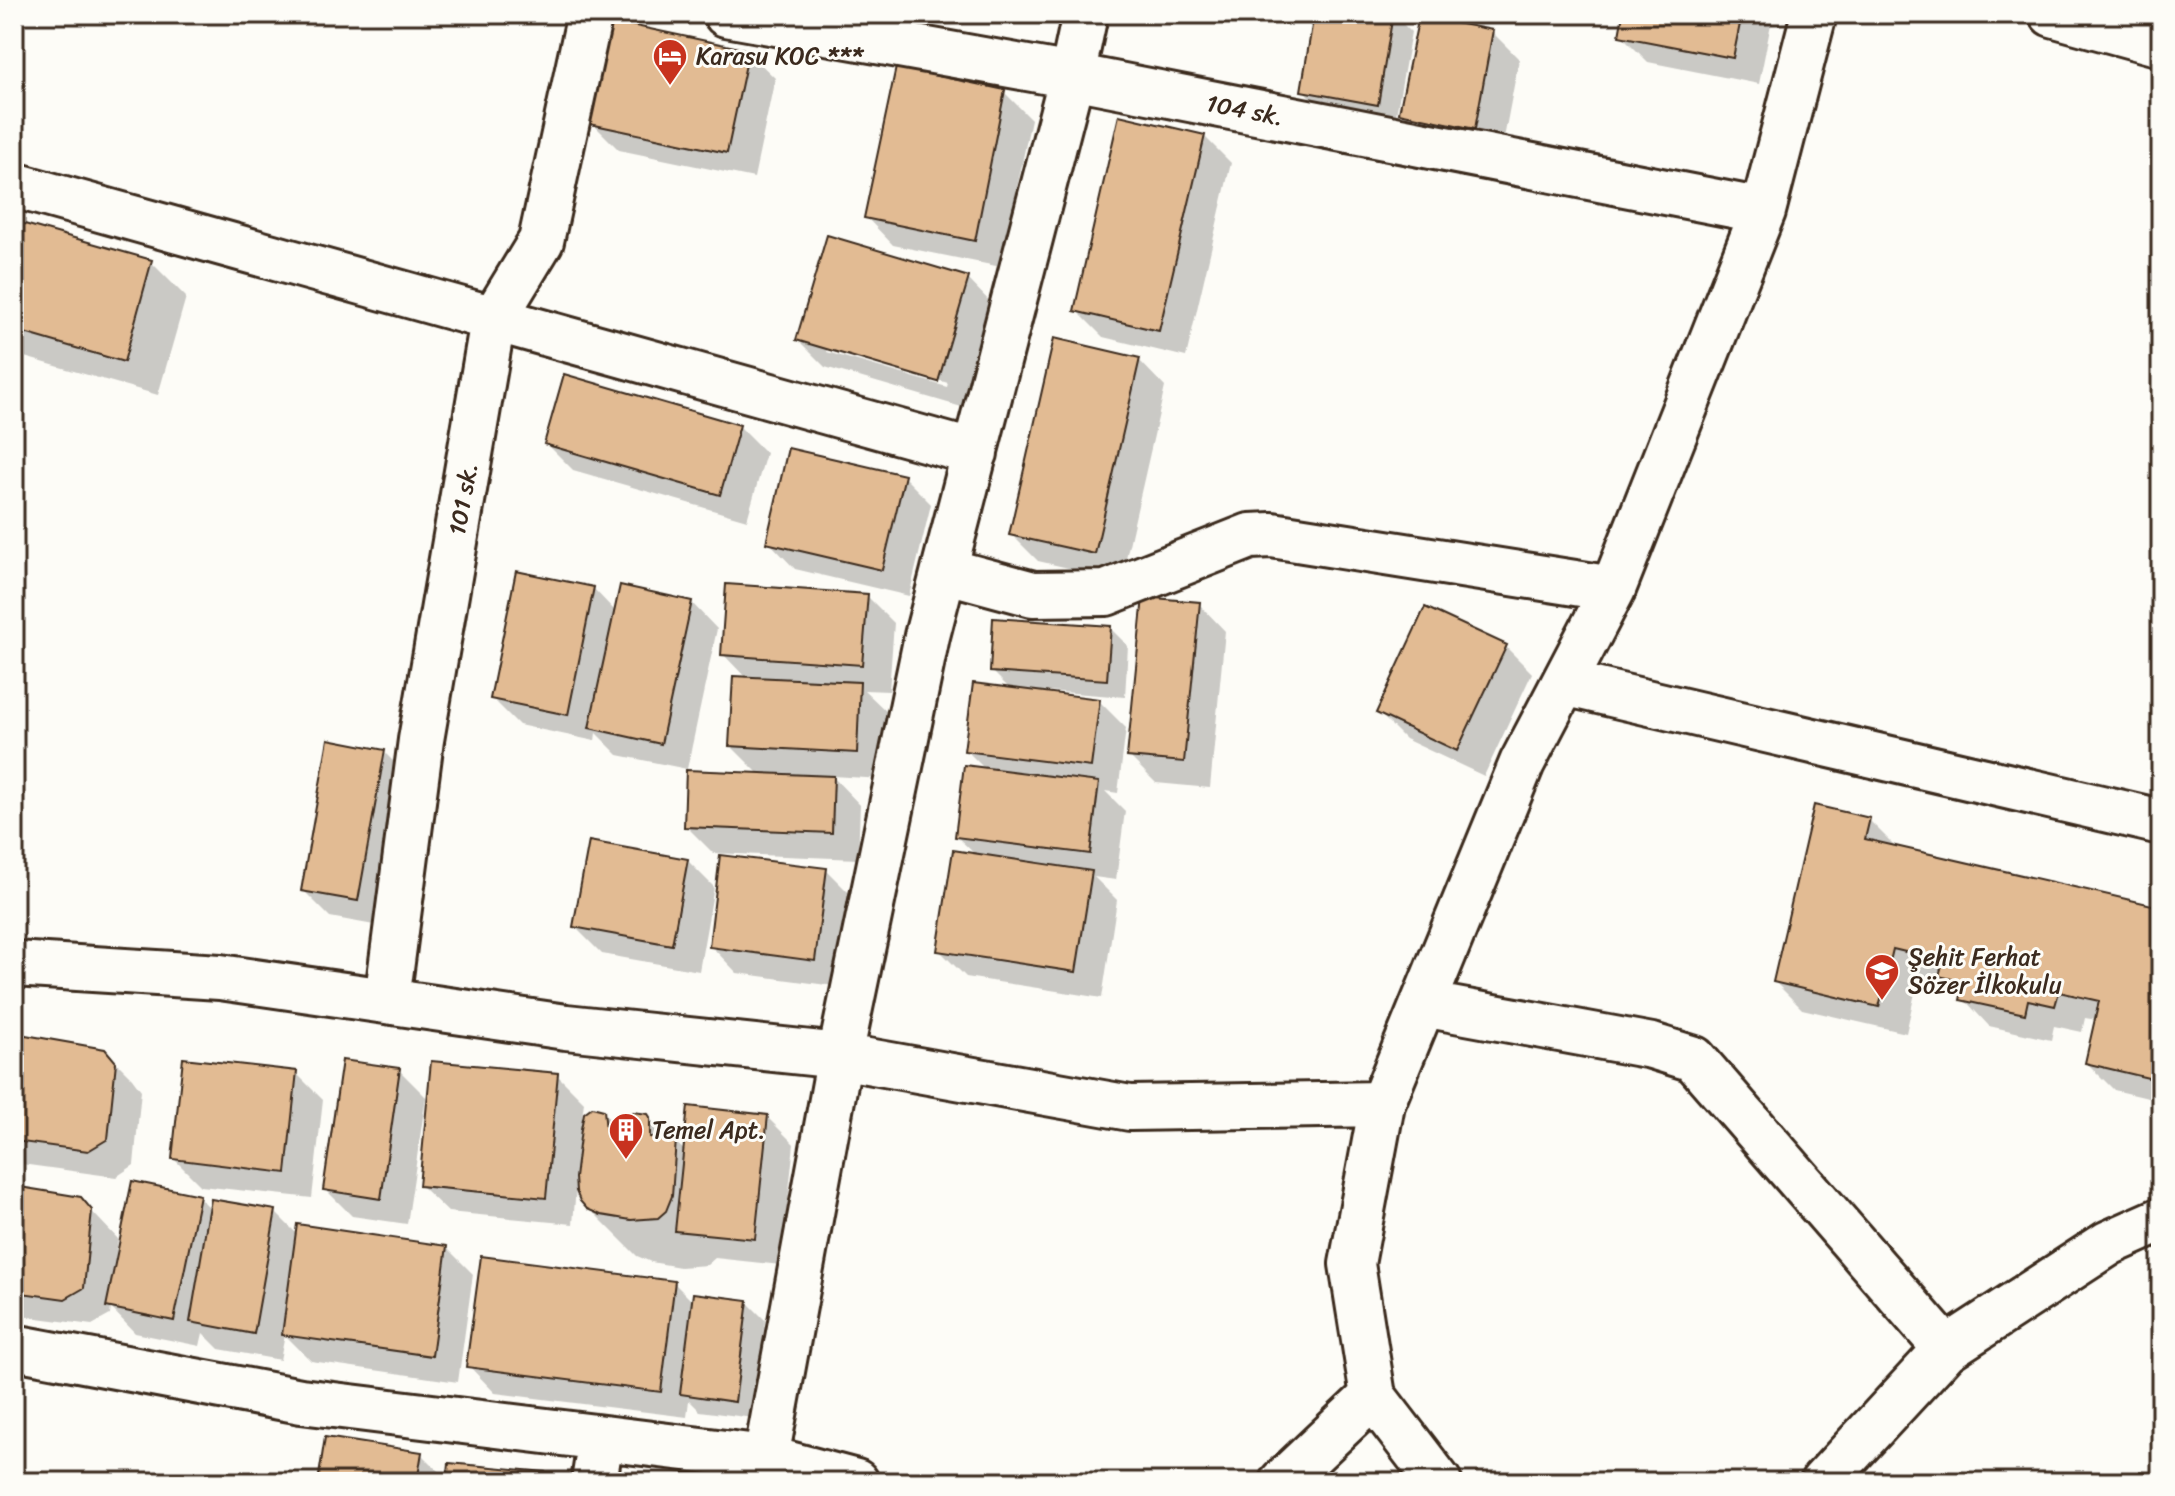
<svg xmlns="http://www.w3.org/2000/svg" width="2175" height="1496" font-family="Sriracha,sans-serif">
  <rect width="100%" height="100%" fill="#fdfcf7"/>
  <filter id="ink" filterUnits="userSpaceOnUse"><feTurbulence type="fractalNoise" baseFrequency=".0125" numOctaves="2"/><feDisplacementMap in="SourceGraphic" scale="16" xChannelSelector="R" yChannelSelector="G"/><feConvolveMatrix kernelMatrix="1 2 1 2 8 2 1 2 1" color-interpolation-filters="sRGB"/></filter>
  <g filter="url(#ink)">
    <path fill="#0003" fill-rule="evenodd" d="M1227,14h38l-1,8z
      M1316,14h77l18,18 -16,89 -74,-13 -18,-18z
      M1625,14h148l-14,70 -111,-22 -27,-27z
      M1492,32l27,27 -18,95 -73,-14 -26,-27z
      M748,52l27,26 -21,100 -135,-28 -27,-27z
      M1004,92l27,27 -30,148 -108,-22 -26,-27z
      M1204,136l27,27 -45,194 -83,-20 -27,-27z
      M14,223l137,39 35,35 -28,98 -144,-41z
      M968,279l26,27 -29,102 -140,-41 -27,-27zM827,348l121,35 -1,4 -120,-35z
      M1139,360l26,27 -44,193 -83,-19 -27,-27z
      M739,426l27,27 -19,67 -174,-50 -27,-27z
      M904,477l27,27 -22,92 -114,-27 -26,-27z
      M593,588l23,24 75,-10 26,27 -30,140 -69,-14 -22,-22 -1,8 -76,-16 -27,-27z
      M867,596l27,27 -5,68 -25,-1 22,21 -3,68 -51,-3 28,29 -2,54 -145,-6 -27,-27 74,-51 -29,-29 16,-67 -23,-24z
      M1199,604l26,27 -15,157 -54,-5 -27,-27z
      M1110,628l18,18 -3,51 -77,-6 -1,4 52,6 27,27 -8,65 -13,-2 20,20 -9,69 -22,-3 23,23 -15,98 -136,-21 -27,-27 37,-95 -19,-18 29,-67 -20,-20 45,-60 -19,-19z
      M1505,646l27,27 -48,103 -79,-37 -27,-27z
      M384,752l27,27 -26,148 -55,-10 -27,-27z
      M1869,820l27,27 265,63v191l-47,-11 -27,-27 10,-43 -12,-2 -3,14 -28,-6 -3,14 -62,-14 -41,-44 -29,-7 -13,58 -104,-24 -27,-27z
      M687,860l27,27 -15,84 -97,-17 -27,-27z
      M826,870l27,27 -11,90 -105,-14 -26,-27z
      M14,1035l90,15 28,28 9,12 -7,75 -18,12 -102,-14z
      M399,1070l27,27 -19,127 -55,-8 -27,-27z
      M296,1073l27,27 -11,98 -111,-12 -27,-27z
      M557,1075l27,27 -2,16 7,-7 12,-1 22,23 24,-17 38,35 82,-34 27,27 -13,121 -66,-7 -8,7 -27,2 -29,-5 -14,-6 -49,-49 -12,-20 -3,37 -125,-12 -27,-26z
      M14,1188l66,11 38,40 -2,15h3l80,-57 13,13 63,2 23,23 148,12 27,27 -15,108 -147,-21 -26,-26 -5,25 -61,-11 -16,-16 -3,13 -65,-13 -24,-25 -1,7 -18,10 -78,-10z
      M674,1283l20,20 53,-1 18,18 -12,98 -53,-7 -11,-11 -2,17 -192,-24 -26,-27z
      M421,1454l28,28h-129z"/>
    <path fill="#e2bb93" stroke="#3b2a1e" stroke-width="2" d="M1314,14h79l-15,91 -77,-14z
      M1623,14h119l-9,44 -114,-22z
      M1419,16l74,14 -18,99 -76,-16z
      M612,21l137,29 -22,103 -137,-29z
      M896,67l109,23 -30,151 -111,-23z
      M1119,115l86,20 -46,196 -85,-20z
      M14,221l138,39 -28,102 -110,-32z
      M827,235l142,42 -31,105 -142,-42z
      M1054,338l86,20 -45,196 -86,-19z
      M564,374l176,51 -20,70 -176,-51z
      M788,448l117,27 -23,95 -116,-27z
      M516,571l78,16 -26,128 -78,-16z
      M726,584l142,10 -6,71 -141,-10z
      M620,585l72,16 -31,143 -72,-16z
      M1143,597l57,5 -16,160 -57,-5z
      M1425,607l82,38 -50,106 -81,-38z
      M993,618l118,8 -4,54 -117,-8z
      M733,676l127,6 -3,71 -128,-7z
      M973,683l127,16 -9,68 -127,-16z
      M328,739l57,11 -27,151 -57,-10z
      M964,765l135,17 -9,72 -135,-17z
      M686,770l148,6 -2,57 -148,-6z
      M1814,805l56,13 -5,21 296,68v174l-76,-18 14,-62 -40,-9 -4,14 -27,-6 -3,14 -65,-14 4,-18 -25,-6 4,-15 -50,-12 -14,58 -106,-25z
      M589,841l99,18 -16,86 -99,-18z
      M953,850l139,21 -16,101 -139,-21z
      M720,855l107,13 -12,93 -106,-14z
      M14,1033l91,16 11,13 -8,77 -20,12 -74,-10z
      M183,1058l114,13 -11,102 -114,-14z
      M342,1060l58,8 -19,131 -58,-9z
      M431,1061l127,12 -12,125 -127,-12z
      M688,1106l80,9 -13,124 -80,-8z
      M592,1107l12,3 2,20 15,2 4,-14 8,-6 15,2 2,3v20l26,2 -4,57 -6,15 -8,7 -27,2 -30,-5 -14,-6 -7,-8 -4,-10 -1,-13 6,-49 3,-16z
      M132,1181l68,14 -26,126 -68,-14z
      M14,1186l67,11 11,13 -8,78 -19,11 -51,-7z
      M211,1199l65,11 -22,124 -64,-12z
      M297,1224l150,22 -15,110 -150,-21z
      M481,1256l194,25 -14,111 -195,-25z
      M693,1293l55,7 -13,102 -55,-8z
      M325,1437l97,15 -5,30h-99z
      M449,1463l96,9 -1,10h-97z"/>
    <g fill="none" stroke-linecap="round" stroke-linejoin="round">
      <g stroke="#3b2a1e" stroke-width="50">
        <path id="minor" d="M726,14l346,62 691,135
          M2052,14l109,30
          M14,185l961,268
          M944,570l89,24 73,-1 144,-57 22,-1 341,54
          M1564,683l597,139
          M14,964l206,13 346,50 274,29 290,52 252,-4
          M387,1000l34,-260 72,-420 48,-79 49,-227
          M1423,1004l229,42 42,13 252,290
          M14,1347l287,54 465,57 90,24
          M766,1458l74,-402 87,-420 145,-560 13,-62
          M594,1482l7,-44
          M1282,1482l91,-86
          M1439,1482l-66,-86 -21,-132 30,-160 140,-341 91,-174 150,-378 51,-197
          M1823,1482l123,-133 163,-106 52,-23"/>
      </g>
      <use href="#minor" stroke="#fdfcf7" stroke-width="44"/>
    </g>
  </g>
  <defs>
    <g id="hotel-pin" transform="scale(1.8)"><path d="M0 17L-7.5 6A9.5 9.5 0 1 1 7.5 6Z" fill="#c8321e" stroke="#fdfcf7"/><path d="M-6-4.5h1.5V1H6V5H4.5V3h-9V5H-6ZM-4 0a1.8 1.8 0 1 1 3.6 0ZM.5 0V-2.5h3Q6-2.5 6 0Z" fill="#fff"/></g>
    <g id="school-pin" transform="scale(1.8)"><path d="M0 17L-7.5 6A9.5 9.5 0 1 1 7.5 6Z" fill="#c8321e" stroke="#fdfcf7"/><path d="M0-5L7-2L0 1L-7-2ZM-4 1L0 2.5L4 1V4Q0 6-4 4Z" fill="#fff"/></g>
    <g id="building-pin" transform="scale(1.8)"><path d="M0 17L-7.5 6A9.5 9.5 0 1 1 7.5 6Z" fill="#c8321e" stroke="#fdfcf7"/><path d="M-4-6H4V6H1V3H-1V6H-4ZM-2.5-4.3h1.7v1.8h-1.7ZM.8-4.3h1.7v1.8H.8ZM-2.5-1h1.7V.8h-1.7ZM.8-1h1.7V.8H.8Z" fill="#fff"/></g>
  </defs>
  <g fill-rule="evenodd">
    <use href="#hotel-pin" x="670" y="56"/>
    <use href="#school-pin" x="1882" y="971"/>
    <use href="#building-pin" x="626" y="1130"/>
  </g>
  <g text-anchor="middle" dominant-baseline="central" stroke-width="6" stroke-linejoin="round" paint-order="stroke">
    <g font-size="24" fill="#3b2a1e" stroke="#fdfcf7" text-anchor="start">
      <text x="696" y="56">Karasu KOC ***</text>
      <text x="1908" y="957">Şehit Ferhat<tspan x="1908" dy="28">Sözer İlkokulu</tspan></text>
      <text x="652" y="1130">Temel Apt.</text>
    </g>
    <g font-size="24" fill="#3b2a1e" stroke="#fdfcf7">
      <text transform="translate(1245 110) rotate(11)">104 sk.</text>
      <text transform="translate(463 499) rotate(-80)">101 sk.</text>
    </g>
  </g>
  <rect width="2175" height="1496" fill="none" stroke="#fdfcf7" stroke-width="48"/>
  <rect x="24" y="24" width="2127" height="1448" fill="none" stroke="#3b2a1e" stroke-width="3" filter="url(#ink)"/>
</svg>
